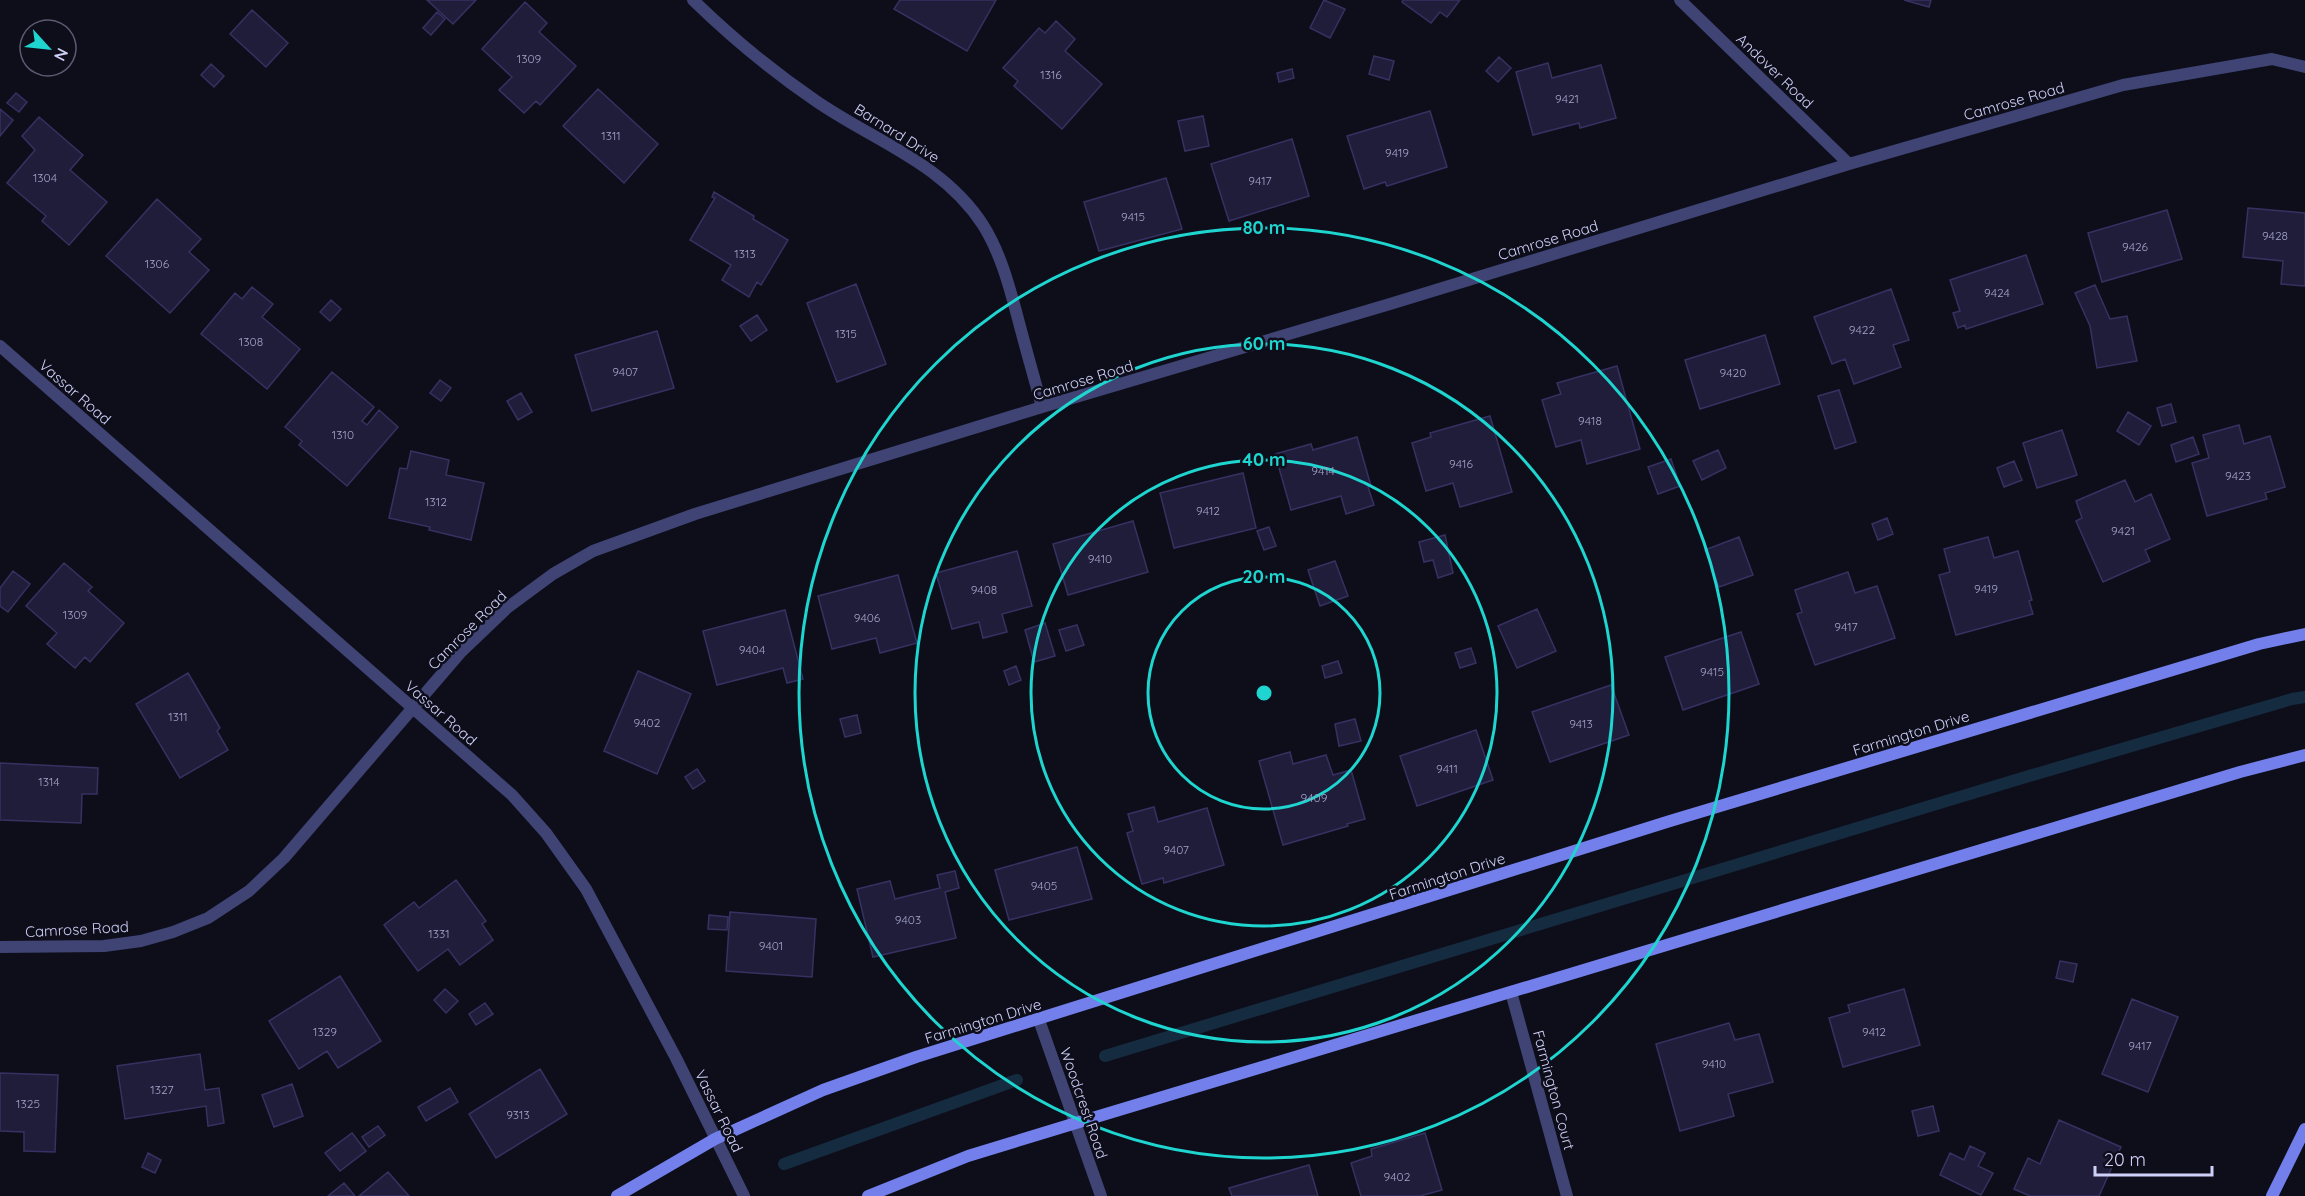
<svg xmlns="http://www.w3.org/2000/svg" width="2305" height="1196" font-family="Quicksand,sans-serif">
  <rect width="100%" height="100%" fill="#0e0e1b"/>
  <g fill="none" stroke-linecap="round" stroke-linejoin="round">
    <path stroke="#152b3f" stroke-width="12" d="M1105,1056l914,-277 273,-80 13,-2
      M784,1164l233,-84"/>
  </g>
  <path fill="#1f1d3a" stroke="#353262" stroke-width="1.5" d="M427,0h49l-23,24z
    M900,0h96l-29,51 -73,-42z
    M1324,0l21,9 -15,29 -20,-10z
    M1403,0h57l-13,17 -7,-5 -9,11 -29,-21z
    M1904,0h27l-2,7z
    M525,2l22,21 -8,9 37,34 -36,39 -4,-4 -12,12 -25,-23 13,-13 -30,-28z
    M252,10l36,33 -22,24 -36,-33z
    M437,12l8,7 -14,16 -8,-7z
    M1056,21l19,18 -10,12 37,33 -40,45 -48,-43 4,-5 -15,-13 36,-40 6,5z
    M1374,56l20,5 -5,19 -20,-6z
    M1499,57l12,11 -13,14 -12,-11z
    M1548,63l4,15 49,-13 15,53 -36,10 -1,-5 -46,12 -17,-63z
    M211,64l13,12 -10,11 -13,-12z
    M1292,69l2,9 -15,4 -2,-9z
    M598,89l60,55 -34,39 -61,-57z
    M16,93l11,9 -8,10 -12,-9z
    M0,109l13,11 -13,16z
    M1430,111l17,56 -60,19 -2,-4 -21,7 -17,-53z
    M1203,116l6,30 -24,5 -7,-30z
    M39,117l44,38 -13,15 37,32 -38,43 -27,-24 4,-5 -39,-33 28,-33 -13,-14z
    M1292,139l17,57 -80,25 -18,-57z
    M1166,178l16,51 -83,22 -15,-49z
    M714,192l40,24 -1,3 35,21 -27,45 -4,-3 -8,15 -27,-17 9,-15 -41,-25 25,-42 -3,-1z
    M157,199l44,40 -12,13 20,18 -39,43 -64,-57z
    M2248,208l57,5v73l-24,-2 2,-23 -40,-4z
    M2167,210l15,49 -80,23 -14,-49z
    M2026,255l17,49 -77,25 -1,-4 -7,3 -5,-15 7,-2 -10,-31z
    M856,284l30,80 -49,18 -30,-79z
    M2095,285l15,34 17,-3 10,45 -40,7 -7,-42 -15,-33z
    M252,287l21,17 -11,13 38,32 -33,40 -66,-55 34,-41 7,6z
    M1891,289l18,51 -16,5 8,22 -47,17 -9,-25 -13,5 -18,-47z
    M331,300l10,9 -11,12 -10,-9z
    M757,315l10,15 -16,11 -11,-15z
    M657,331l17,57 -82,23 -17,-56z
    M1765,335l15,49 -80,25 -15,-49z
    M1617,366l23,83 -53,15 -6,-24 -25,7 -14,-47 19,-6 -4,-11z
    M332,372l42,35 -12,14 5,4 12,-15 19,17 -51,59 -48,-41 3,-4 -17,-14z
    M440,380l11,8 -10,13 -11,-8z
    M1839,390l17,52 -21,7 -17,-53z
    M521,393l11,19 -14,8 -11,-19z
    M2171,404l5,18 -14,4 -5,-18z
    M2128,412l23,14 -12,19 -22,-14z
    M1490,416l22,76 -52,15 -7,-24 -27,8 -14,-48 19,-6 -1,-4z
    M2239,425l5,19 26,-8 15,51 -20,6 2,6 -60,17 -15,-53 17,-5 -6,-23z
    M2062,430l15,45 -40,13 -14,-45z
    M1357,437l14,49 -3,1 6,18 -28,9 -5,-18 -50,14 -16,-56 36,-10 2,6z
    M2193,437l6,17 -23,8 -5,-17z
    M1718,450l8,18 -24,12 -9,-19z
    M411,451l38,9 -3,15 38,8 -13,57 -42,-10 1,-3 -41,-9 11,-50 7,1z
    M1671,459l9,27 -22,8 -10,-27z
    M2014,461l8,19 -18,7 -7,-19z
    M1243,473l13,55 -82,20 -14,-55z
    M2125,480l10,22 16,-8 19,45 -25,11 5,11 -47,21 -27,-61 6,-3 -6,-17z
    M1887,518l6,16 -15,6 -6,-16z
    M1133,521l15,51 -80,23 -15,-51z
    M1269,527l7,19 -12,4 -7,-19z
    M1445,535l8,38 -15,5 -5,-18 -9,2 -5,-20z
    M1739,537l14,38 -34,12 -14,-37z
    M1988,537l6,21 24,-7 14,49 -3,1 4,13 -77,21 -17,-60 11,-3 -6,-23z
    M1017,551l15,55 -30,8 5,18 -24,6 -4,-16 -27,7 -16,-56z
    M1335,561l13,35 -28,10 -12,-36z
    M64,563l28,24 -4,4 36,32 -34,39 -5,-5 -10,11 -28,-24 10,-11 -31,-27z
    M13,571l17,13 -22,28 -8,-6v-18z
    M1848,572l7,21 22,-7 18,52 -80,27 -18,-51 5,-2 -7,-22z
    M898,575l19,68 -37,10 -4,-15 -44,11 -14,-53z
    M1537,609l19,42 -39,17 -19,-42z
    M785,610l18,69 -16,4 -4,-15 -66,17 -14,-54z
    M1045,623l10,33 -21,6 -9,-32z
    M1077,625l7,20 -18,6 -7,-21z
    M1741,632l18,52 -76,26 -18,-53z
    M1471,648l5,15 -16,5 -5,-15z
    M1338,661l4,12 -17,5 -3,-12z
    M1016,666l5,14 -12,5 -5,-14z
    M638,671l53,23 -34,80 -53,-23z
    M188,673l32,55 -3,3 11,19 -48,28 -44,-74z
    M1611,685l18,50 -79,27 -18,-50z
    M857,715l4,18 -16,4 -5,-18z
    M1355,719l6,22 -22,5 -4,-22z
    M1476,730l17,50 -76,26 -17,-50z
    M1290,752l3,12 33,-9 7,20 18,-5 14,49 -18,5 1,2 -65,19 -24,-84z
    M0,763l98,5 -1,26h-15l-1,29 -81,-3z
    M697,769l8,12 -12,8 -8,-12z
    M1154,807l4,15 49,-14 17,57 -60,18 -1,-5 -21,6 -15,-51 6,-2 -5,-17z
    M1077,847l15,52 -83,21 -14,-50z
    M955,871l4,17 -14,4 11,46 -83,19 -16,-68 33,-8 5,18 45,-11 -3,-13z
    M456,880l30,41 -4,3 11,16 -33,25 -12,-16 -30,22 -34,-46 30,-23 5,6z
    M730,912l86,7 -4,58 -86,-6z
    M709,915l19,2 -1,13 -19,-1z
    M2060,961l17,3 -4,18 -17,-4z
    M340,976l41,65 -43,27 -11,-17 -28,18 -30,-48z
    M445,989l13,12 -12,12 -12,-13z
    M1904,989l16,56 -77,22 -14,-49 21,-6 -2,-7z
    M2132,999l46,18 -30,75 -46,-18z
    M485,1003l8,11 -17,11 -7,-11z
    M1729,1023l6,17 24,-6 14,48 -45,12 6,22 -54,15 -24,-87z
    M200,1054l5,36 14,-2 5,35 -16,3 -2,-20 -81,13 -8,-53z
    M540,1069l27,45 -71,44 -27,-44z
    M0,1073l58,2 -3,77 -31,-1v-19l-24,-1z
    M292,1084l11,32 -29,11 -12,-32z
    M450,1088l8,14 -32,19 -8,-14z
    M1933,1106l6,25 -21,5 -6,-25z
    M2059,1120l62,27 -22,49h-69l-16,-7 14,-31 12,6z
    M378,1126l7,9 -16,12 -7,-10z
    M352,1133l14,18 -26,20 -15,-18z
    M1425,1133l17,57 -22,6h-59l-10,-33 21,-7 -1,-7z
    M1970,1146l15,7 -7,13 15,7 -12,22 -41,-20 10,-22 14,7z
    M148,1153l13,7 -6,13 -13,-6z
    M1309,1165l9,31h-86l-3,-8z
    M388,1172l21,24h-50z
    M344,1183l11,13h-27z"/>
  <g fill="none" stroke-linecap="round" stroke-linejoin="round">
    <path stroke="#3f4474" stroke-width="12" d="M693,0c38,37 79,71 123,101 58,40 127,62 167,124 17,27 26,60 34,90 8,31 17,62 25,92
      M1680,0l169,164
      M0,346l512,449 34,38 40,56 90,169 68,138
      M0,947l104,-1 37,-5 32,-9 35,-14 41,-27 35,-33 176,-205 47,-45 46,-34 40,-23 102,-37 347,-107 348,-103 459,-140 274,-79 149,-26 33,8
      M1511,992l56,204
      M1039,1020l62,176"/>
    <path stroke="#7380eb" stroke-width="12" d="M617,1196l98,-57 108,-49 93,-33 754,-236 589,-177 46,-10
      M868,1196l100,-40 108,-33 1164,-351 65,-17
      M2272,1196l33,-67"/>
  </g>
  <g fill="none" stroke="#1ed5cf" stroke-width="3">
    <circle cx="1264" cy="693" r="116"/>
    <circle cx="1264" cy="693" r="233"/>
    <circle cx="1264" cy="693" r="349"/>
    <circle cx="1264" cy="693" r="465"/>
  </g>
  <g text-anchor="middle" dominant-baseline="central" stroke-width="5" stroke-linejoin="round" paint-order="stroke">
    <g font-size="12" fill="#a3a3c8">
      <text x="529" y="58">1309</text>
      <text x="1051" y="74">1316</text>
      <text x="1567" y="98">9421</text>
      <text x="611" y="135">1311</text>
      <text x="1397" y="152">9419</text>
      <text x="45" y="177">1304</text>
      <text x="1260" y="180">9417</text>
      <text x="1133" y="216">9415</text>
      <text x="2275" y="235">9428</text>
      <text x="2135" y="246">9426</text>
      <text x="745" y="253">1313</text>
      <text x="157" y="263">1306</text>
      <text x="1997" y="292">9424</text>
      <text x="1862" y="329">9422</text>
      <text x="846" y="333">1315</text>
      <text x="251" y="341">1308</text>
      <text x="625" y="371">9407</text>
      <text x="1733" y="372">9420</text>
      <text x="1590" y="420">9418</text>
      <text x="343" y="434">1310</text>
      <text x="1461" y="463">9416</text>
      <text x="1323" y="470">9414</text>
      <text x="2238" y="475">9423</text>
      <text x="436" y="501">1312</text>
      <text x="1208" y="510">9412</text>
      <text x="2123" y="530">9421</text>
      <text x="1100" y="558">9410</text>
      <text x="1986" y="588">9419</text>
      <text x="984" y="589">9408</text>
      <text x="75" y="614">1309</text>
      <text x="867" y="617">9406</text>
      <text x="1846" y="626">9417</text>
      <text x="752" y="649">9404</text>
      <text x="1712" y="671">9415</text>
      <text x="178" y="716">1311</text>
      <text x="647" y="722">9402</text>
      <text x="1581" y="723">9413</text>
      <text x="1447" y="768">9411</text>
      <text x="49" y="781">1314</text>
      <text x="1314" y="797">9409</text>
      <text x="1176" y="849">9407</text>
      <text x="1044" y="885">9405</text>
      <text x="908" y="919">9403</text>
      <text x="439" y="933">1331</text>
      <text x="771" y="945">9401</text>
      <text x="325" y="1031">1329</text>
      <text x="1874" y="1031">9412</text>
      <text x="2140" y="1045">9417</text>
      <text x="1714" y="1063">9410</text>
      <text x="162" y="1089">1327</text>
      <text x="28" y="1103">1325</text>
      <text x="518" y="1114">9313</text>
      <text x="1397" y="1176">9402</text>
    </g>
    <g font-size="15" fill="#cfd0f8" stroke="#0e0e1b">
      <text transform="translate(1775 71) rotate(44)">Andover Road</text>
      <text transform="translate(2014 101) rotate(-16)">Camrose Road</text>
      <text transform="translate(897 133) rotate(32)">Barnard Drive</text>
      <text transform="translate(1548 240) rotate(-17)">Camrose Road</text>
      <text transform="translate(1083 380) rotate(-17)">Camrose Road</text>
      <text transform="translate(75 392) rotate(41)">Vassar Road</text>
      <text transform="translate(467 630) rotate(-45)">Camrose Road</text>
      <text transform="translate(441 713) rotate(41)">Vassar Road</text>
      <text transform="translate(1911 733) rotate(-17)">Farmington Drive</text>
      <text transform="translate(1447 876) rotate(-18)">Farmington Drive</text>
      <text transform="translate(77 929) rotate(-3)">Camrose Road</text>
      <text transform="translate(983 1021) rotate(-17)">Farmington Drive</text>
      <text transform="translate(1554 1090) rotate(75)">Farmington Court</text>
      <text transform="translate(1084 1103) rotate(71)">Woodcrest Road</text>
      <text transform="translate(719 1111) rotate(64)">Vassar Road</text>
    </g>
  </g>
  <circle cx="1264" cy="693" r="9" fill="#1ed5cf" stroke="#0e0e1b" stroke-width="3"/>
  <g font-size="18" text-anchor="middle" font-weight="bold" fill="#1ed5cf" stroke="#0e0e1b" stroke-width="5" stroke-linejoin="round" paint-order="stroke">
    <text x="1264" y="234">80 m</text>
    <text x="1264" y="350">60 m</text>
    <text x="1264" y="466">40 m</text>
    <text x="1264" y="583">20 m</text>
  </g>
  <g transform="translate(48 48) rotate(117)"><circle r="28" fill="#0e0e1b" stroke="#5b5c73" stroke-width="1.5"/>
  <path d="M0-4.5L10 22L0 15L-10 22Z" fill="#1ed5cf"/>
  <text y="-9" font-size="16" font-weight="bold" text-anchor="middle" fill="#cfd0f8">N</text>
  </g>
  <path d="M2095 1166v9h117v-9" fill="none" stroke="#cfd0f8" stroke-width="3"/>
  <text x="2104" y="1166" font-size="18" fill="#cfd0f8" stroke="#0e0e1b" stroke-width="4.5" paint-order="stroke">20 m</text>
</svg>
